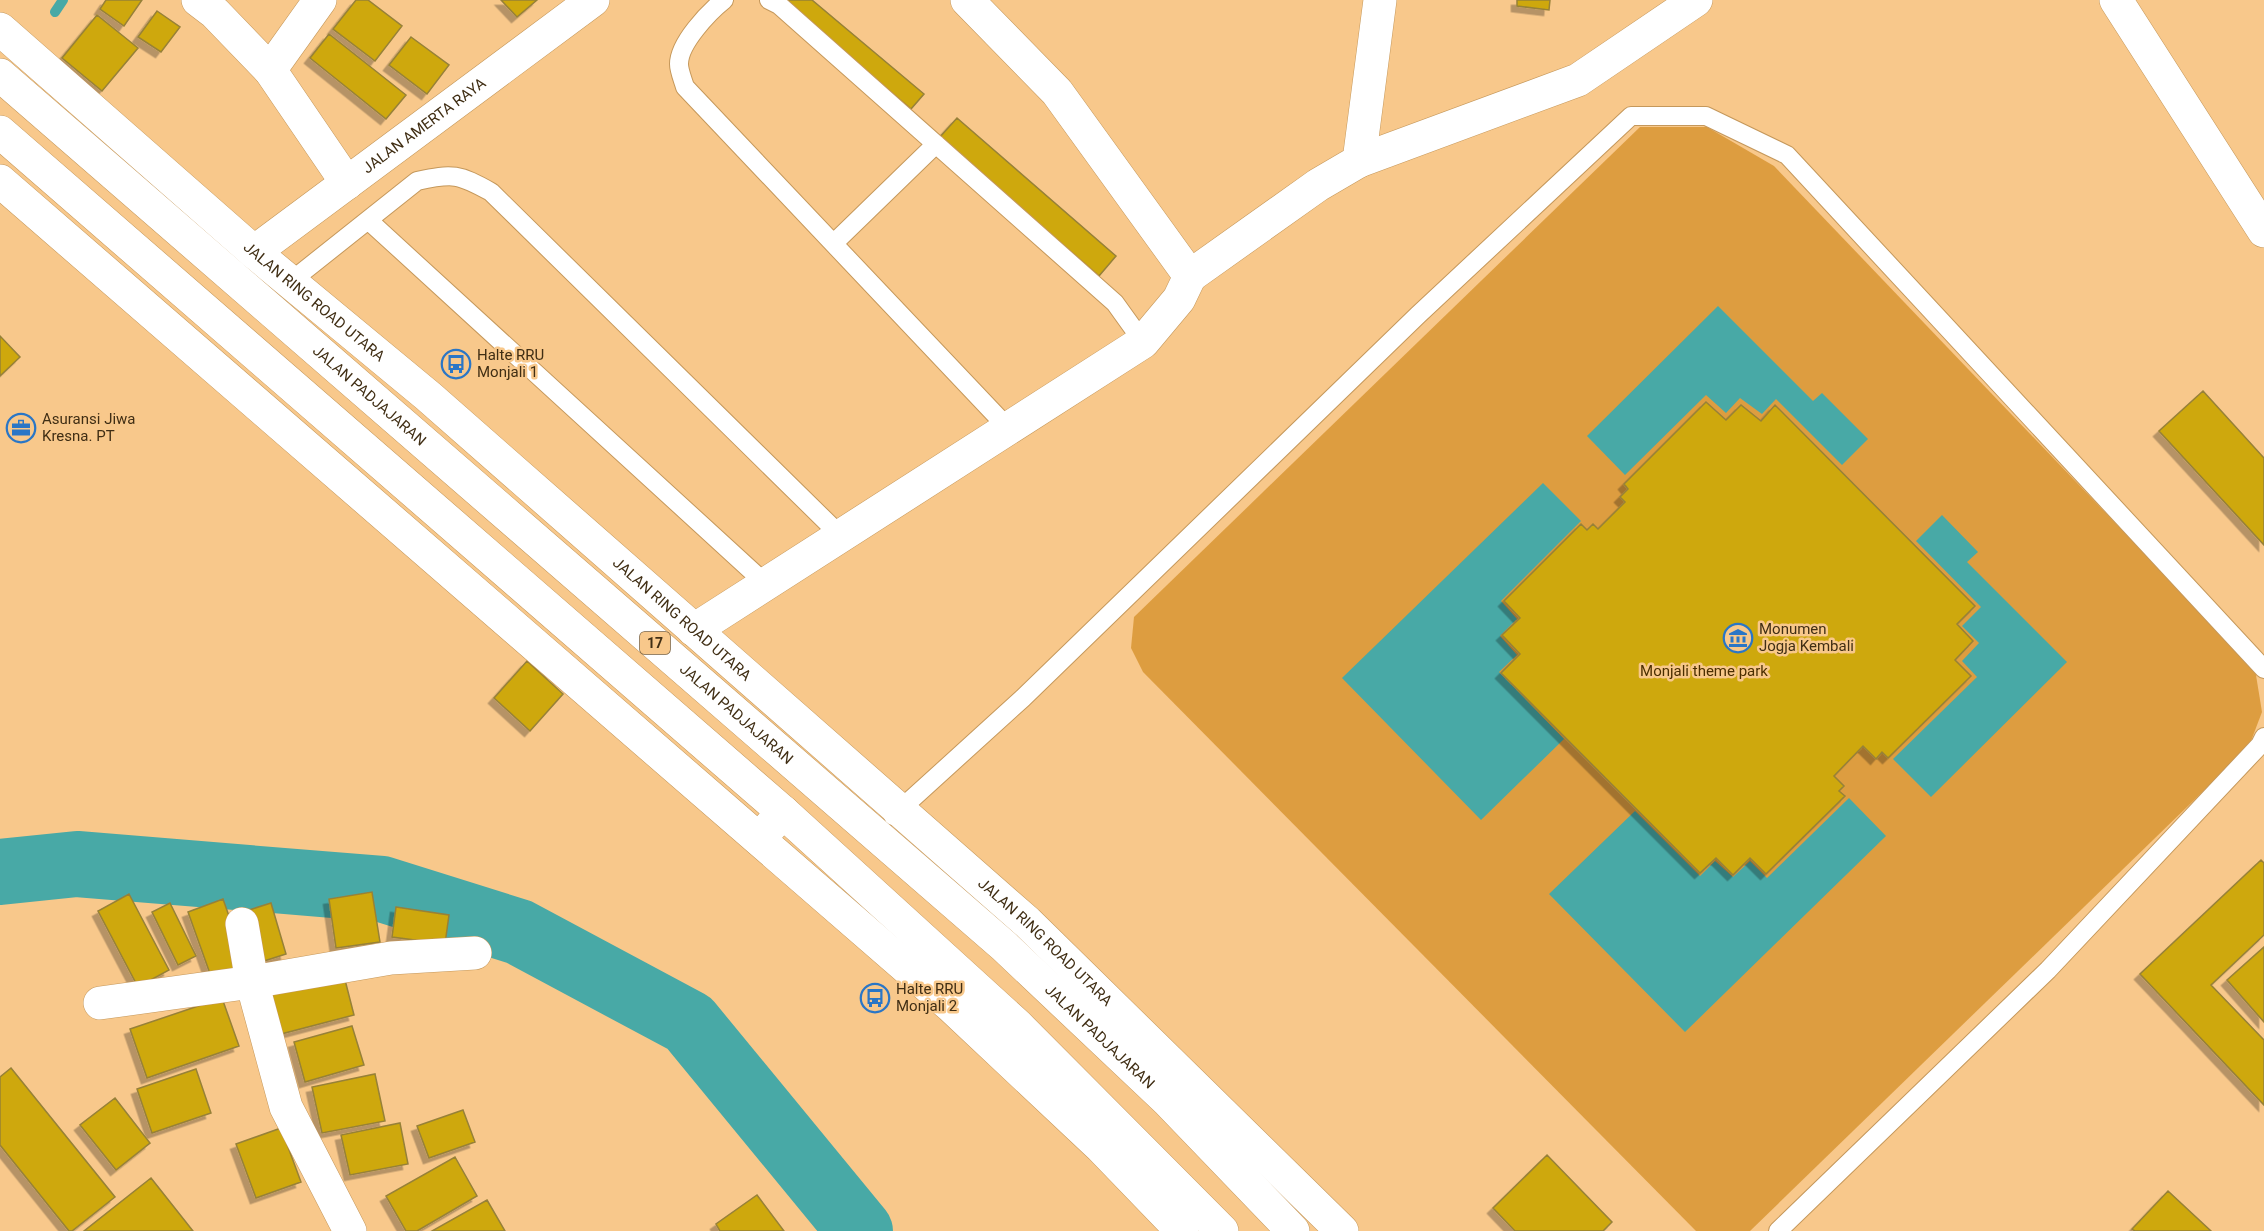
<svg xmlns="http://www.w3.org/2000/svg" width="2264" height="1231" font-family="Roboto,sans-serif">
  <defs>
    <filter id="shadow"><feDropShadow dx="-5.5" dy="5.5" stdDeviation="0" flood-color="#0004"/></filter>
  </defs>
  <rect width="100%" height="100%" fill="#f8c88b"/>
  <path fill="#dd9d40" d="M1640,127h67l67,39 481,503 7,43 -11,29 -30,33 -471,457h-54l-553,-559 -12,-24 3,-31z"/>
  <path fill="#48a9a6" d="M1718,306l95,95 9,-8 46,46 -26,26 -66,-66 -14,15 -22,-16 -14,15 -20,-18 -81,80 -38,-39z
    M1543,483l38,38 -80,80 16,18 -17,17 17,19 -18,17 65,67 -83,81 -139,-142z
    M1942,515l36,37 -11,10 100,100 -136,135 -38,-38 84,-82 -15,-16 17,-18 -17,-17 19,-19 -65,-66z
    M1849,798l37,38 -201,196 -136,-138 86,-83 65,65 15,-15 18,16 17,-16 17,17z"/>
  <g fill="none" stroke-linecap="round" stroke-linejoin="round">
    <path stroke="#48a9a6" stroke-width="10" d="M55,12l8,-12"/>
    <path stroke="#48a9a6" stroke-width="66" d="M0,872l77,-8 305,25 137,43 170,91 171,208"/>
  </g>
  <path fill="#cea808" stroke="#978139" stroke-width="1.5" filter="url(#shadow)" d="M106,0h36l-18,26 -24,-17z
    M356,0h12l34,26 -27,35 -42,-32z
    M501,0h36l-20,17z
    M787,0h25l112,94 -13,15 -126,-106z
    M1517,0h33l-1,10 -32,-4z
    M157,11l23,16 -19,25 -23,-15z
    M97,15l41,33 -36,43 -40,-33z
    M329,34l77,61 -20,24 -76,-61z
    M411,37l38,28 -22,29 -38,-29z
    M957,118l159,138 -17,20 -160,-138z
    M0,336l20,21 -20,19z
    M2203,391l61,67v87l-105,-114z
    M1706,402l20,18 15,-15 20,16 14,-16 200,201 -18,18 16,17 -18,19 16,16 -83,82 -6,-6 -6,7 -13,-13 -29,30 10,10 -5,5 6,5 -79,78 -16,-16 -17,17 -17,-17 -16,15 -199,-200 19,-19 -18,-19 18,-17 -16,-17 77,-77 6,6 6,-6 5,5 27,-27 -5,-5 8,-8 -4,-5z
    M527,661l36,33 -33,37 -36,-33z
    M2261,860l3,3v72l-53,50 53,55v65l-124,-131z
    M372,892l8,50 -44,6 -7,-49z
    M129,894l40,76 -31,17 -40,-76z
    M223,899l25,71 -35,12 -25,-70z
    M170,903l26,53 -18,9 -26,-53z
    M271,903l15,51 -22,7 -15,-51z
    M396,907l53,8 -4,29 -53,-7z
    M2264,947v75l-37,-42z
    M344,976l10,39 -73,19 -11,-39z
    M222,998l17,48 -92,32 -17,-49z
    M352,1026l12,39 -59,17 -11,-40z
    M11,1068l104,129 -43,34h-3l-69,-86v-68z
    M196,1069l15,44 -59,20 -15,-44z
    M375,1074l10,47 -63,12 -10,-46z
    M115,1098l35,45 -34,27 -36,-45z
    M463,1110l12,32 -46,16 -12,-32z
    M400,1123l8,41 -58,11 -9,-40z
    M281,1128l20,54 -45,16 -20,-54z
    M1547,1155l65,67 -9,9h-88l-22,-23z
    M455,1157l22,39 -60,35h-11l-20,-35z
    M151,1178l42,53h-109z
    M2168,1191l43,40h-76l-3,-2z
    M757,1195l27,36h-64l-4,-7z
    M487,1200l18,31h-73z"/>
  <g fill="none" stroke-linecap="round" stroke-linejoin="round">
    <g stroke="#c5985b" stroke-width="20">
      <path id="lane" d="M724,0c-15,12 -45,43 -45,64 0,7 4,16 6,23l324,342
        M769,0l10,5 336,298 28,39
        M368,220l397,363
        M834,243l102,-99
        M290,282l127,-101c36,-8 42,-7 74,11l350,344
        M893,816l130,-118 395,-383 213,-199h75l81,39 477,514
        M1778,1231l270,-261 212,-225 4,-8"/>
    </g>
    <g stroke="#c5985b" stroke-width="34">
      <g id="street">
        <path d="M198,0l17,13 55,57 77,113"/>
        <path d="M2116,0l148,231"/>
        <path d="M270,70l50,-70"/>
        <path d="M1359,161l219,-81 118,-80"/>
        <path id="s1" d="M254,252l339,-252"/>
        <path d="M1190,276l128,-91 41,-24 21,-161"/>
        <path d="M694,630l449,-288 36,-43 11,-23 -133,-184 -90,-92"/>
        <path d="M242,924l10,58 34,125 64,124"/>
        <path d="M100,1003l152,-21 139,-24 84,-5"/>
      </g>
    </g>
    <g stroke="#c5985b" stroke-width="34">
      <g id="secondary">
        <path id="s2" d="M0,29l254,223 174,144 599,526 315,309"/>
        <path d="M0,181l951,825 150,141 81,84"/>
      </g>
    </g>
    <g stroke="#c5985b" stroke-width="34">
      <g id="highway">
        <path id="s3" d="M0,75l1004,871 164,155 125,130"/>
        <path d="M0,132l783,680 234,213 205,206"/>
        <path d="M759,839l24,-27"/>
      </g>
    </g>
    <use href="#lane" stroke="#fff" stroke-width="18"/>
    <use href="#street" stroke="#fff" stroke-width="33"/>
    <use href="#secondary" stroke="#fff" stroke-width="33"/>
    <use href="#highway" stroke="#fff" stroke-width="33"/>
  </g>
  <defs>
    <g id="bus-ring" transform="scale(1.5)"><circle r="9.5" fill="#f8c88b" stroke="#2a76c6" stroke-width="1.5"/><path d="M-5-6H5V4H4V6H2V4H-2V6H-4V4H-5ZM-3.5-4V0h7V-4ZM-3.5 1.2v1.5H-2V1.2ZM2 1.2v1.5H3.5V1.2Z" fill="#2a76c6"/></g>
    <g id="office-ring" transform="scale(1.5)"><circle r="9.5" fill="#f8c88b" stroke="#2a76c6" stroke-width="1.5"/><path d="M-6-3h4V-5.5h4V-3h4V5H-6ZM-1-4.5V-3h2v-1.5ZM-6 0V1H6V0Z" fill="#2a76c6"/></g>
    <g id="museum-ring" transform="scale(1.5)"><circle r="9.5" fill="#f8c88b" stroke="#2a76c6" stroke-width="1.5"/><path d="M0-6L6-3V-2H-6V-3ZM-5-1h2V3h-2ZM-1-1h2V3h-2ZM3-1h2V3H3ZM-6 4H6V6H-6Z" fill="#2a76c6"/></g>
  </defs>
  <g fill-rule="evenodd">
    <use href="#bus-ring" x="456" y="364"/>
    <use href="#office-ring" x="21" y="428"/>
    <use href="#museum-ring" x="1738" y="638"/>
    <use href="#bus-ring" x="875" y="998"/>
  </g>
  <g text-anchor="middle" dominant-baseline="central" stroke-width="5" stroke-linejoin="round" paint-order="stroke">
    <rect fill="#f8c88b" stroke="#775c38" stroke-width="1.5" x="640" y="632" width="30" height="22" rx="4.5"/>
    <g font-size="14" font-weight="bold" fill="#402e14">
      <text x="655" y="643">17</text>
    </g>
    <g font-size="15" fill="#402e14" stroke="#f8c88b">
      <text stroke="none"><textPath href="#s1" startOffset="212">JALAN AMERTA RAYA</textPath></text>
      <text stroke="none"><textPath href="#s2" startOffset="416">JALAN RING ROAD UTARA</textPath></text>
      <text stroke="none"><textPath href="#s3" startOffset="489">JALAN PADJAJARAN</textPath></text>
      <text stroke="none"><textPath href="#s2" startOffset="902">JALAN RING ROAD UTARA</textPath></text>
      <text stroke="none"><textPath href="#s3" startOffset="975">JALAN PADJAJARAN</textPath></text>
      <text stroke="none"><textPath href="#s2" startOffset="1388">JALAN RING ROAD UTARA</textPath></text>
      <text stroke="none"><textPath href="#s3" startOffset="1461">JALAN PADJAJARAN</textPath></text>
    </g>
    <g font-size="15" fill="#402e14" stroke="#f8c88b" text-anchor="start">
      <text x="477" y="355">Halte RRU<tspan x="477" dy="17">Monjali 1</tspan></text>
      <text x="42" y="419">Asuransi Jiwa<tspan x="42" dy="17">Kresna. PT</tspan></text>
      <text x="1759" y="629">Monumen<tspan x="1759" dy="17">Jogja Kembali</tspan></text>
      <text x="896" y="989">Halte RRU<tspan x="896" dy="17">Monjali 2</tspan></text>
    </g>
    <g font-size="15" fill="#4b2e00" stroke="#f8c88b">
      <text x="1704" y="671">Monjali theme park</text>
    </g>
  </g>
</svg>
